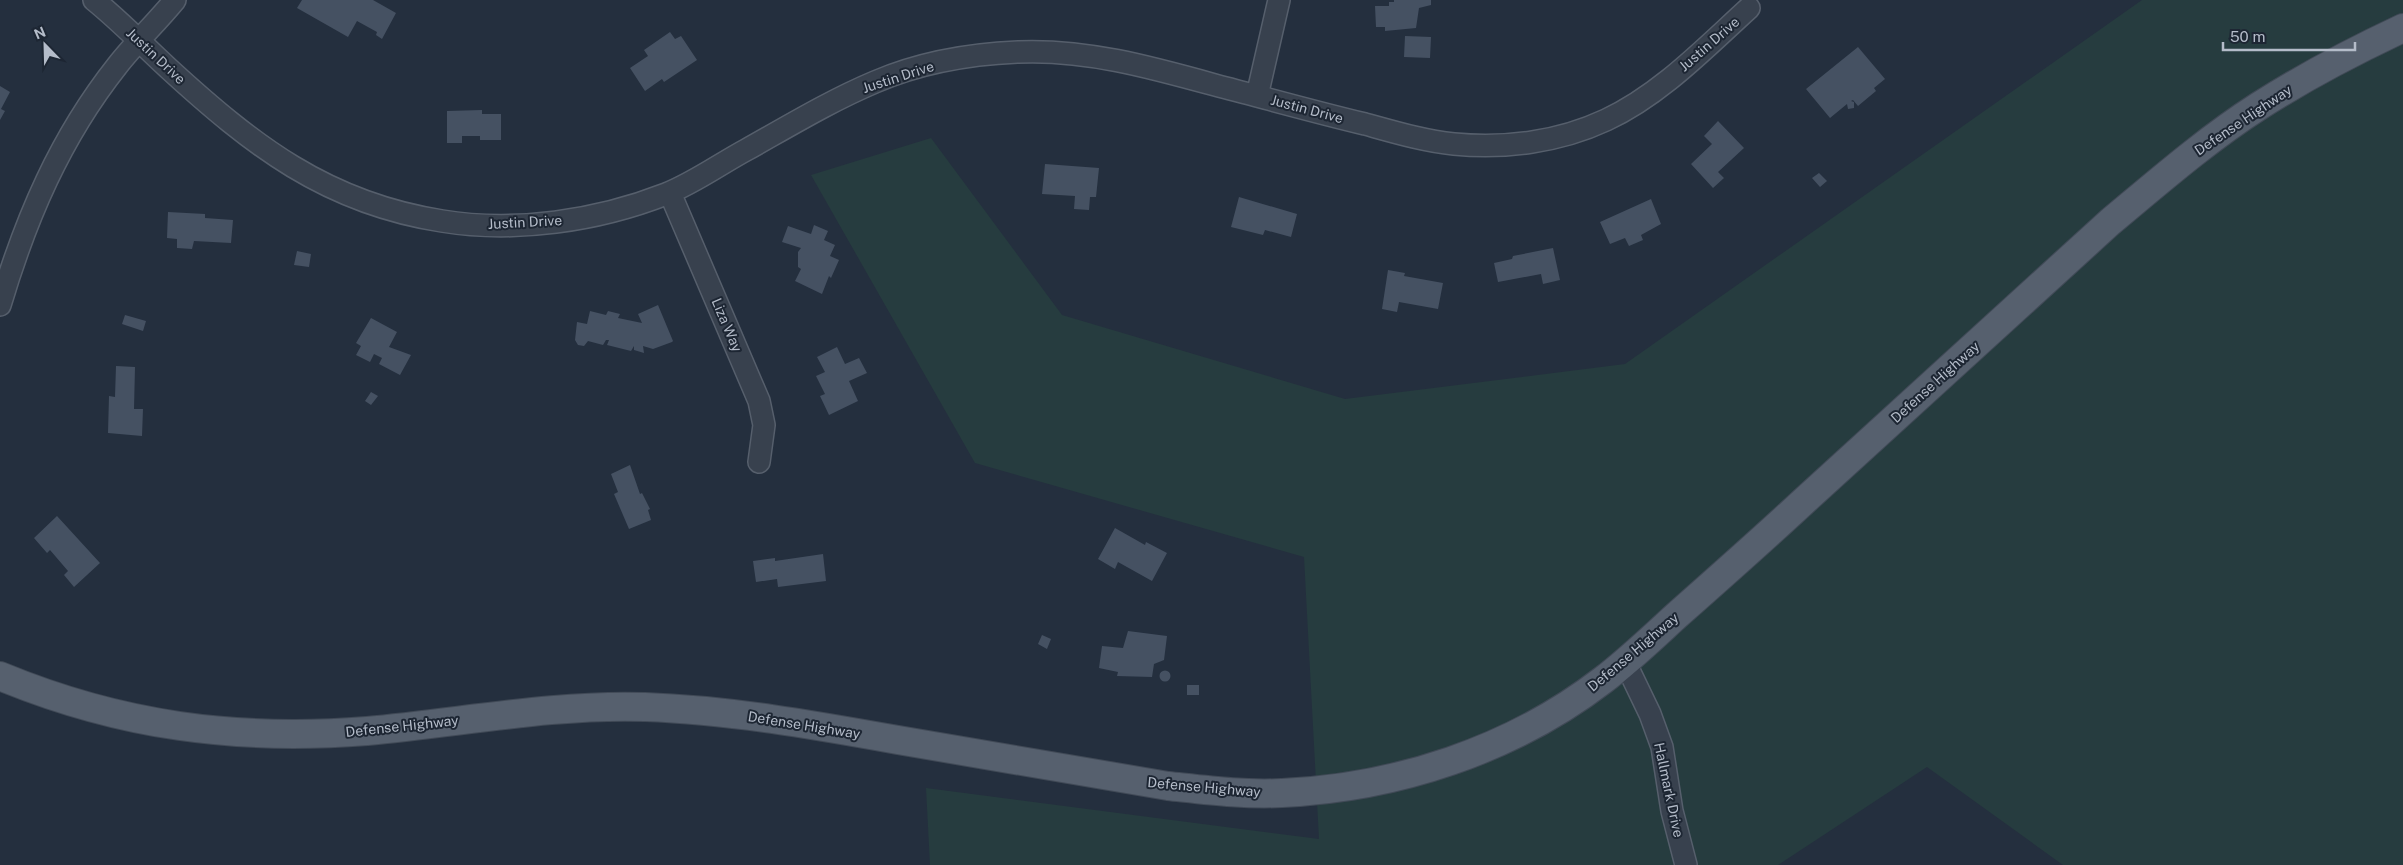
<svg xmlns="http://www.w3.org/2000/svg" width="2403" height="865" font-family="'Public Sans',sans-serif">
  <rect width="100%" height="100%" fill="#242f3e"/>
  <path fill="#263c3f" d="M2142,0h261v865h-340l-136,-98 -149,98h-848l-4,-77 393,51 -15,-282 -329,-94 -164,-288 120,-37 131,177 283,84 280,-35z"/>
  <path fill="#455162" d="M302,0h71l23,13 -14,26 -6,-4 1,-3 -20,-11 -9,16 -51,-29z
    M1394,0h37v5l-12,3 -3,20 -31,3v-4h-9l-1,-21h14v-4h5z
    M670,32l5,7 6,-3 16,24 -33,22 -2,-3 -17,12 -15,-23 18,-12 -4,-6z
    M1405,36l26,1 -1,21 -26,-1z
    M1858,47l27,32 -11,9 2,3 -18,15 -5,-6 -2,1 3,1v6l-6,1 -1,-5 -17,14 -24,-29z
    M0,86l10,6 -9,17 4,2 -5,9z
    M482,110v4h19v26h-21v-4h-18v7h-15v-32z
    M1718,121l26,27 -26,24 6,6 -11,10 -22,-24 21,-20 -8,-8z
    M1045,164l54,4 -3,29h-6l-1,13 -15,-1 1,-13 -33,-2z
    M1819,173l8,8 -7,6 -8,-9z
    M1239,197l58,17 -6,23 -26,-7 -2,5 -32,-8z
    M1651,199l10,25 -20,11 2,5 -14,6 -4,-8 -15,6 -10,-22z
    M168,212l37,2v4l28,2 -2,23 -37,-2 -2,8 -15,-1v-9l-10,-1z
    M814,225l14,6 -4,9 11,5 -5,11 9,4 -8,18 -2,-2 -7,18 -27,-13 6,-12 -3,-2v-15l3,-4 -19,-6 6,-16 23,8z
    M1553,248l7,32 -17,4 -2,-10 -43,8 -4,-19 18,-4 1,-3z
    M297,251l14,3 -2,13 -15,-2z
    M1388,270l17,3 -1,3 39,7 -5,26 -39,-7 -2,10 -15,-3z
    M658,305l15,36 -1,1 -19,7 -10,-3 1,7 -10,-3v-4l-3,5 -24,-6 2,-5h-3l-3,5 -15,-4 -4,5 -6,-1 -3,-5 2,-18 10,2 3,-13 16,4 2,-4 12,3 -2,4 24,5 -4,-9z
    M125,315l21,6 -3,10 -21,-7z
    M371,318l26,14 -8,15 22,8 -11,20 -21,-11 3,-6 -8,-4 -4,8 -14,-7 5,-9 -5,-3z
    M837,347l8,17 14,-6 8,15 -18,8 9,20 -29,14 -9,-19 5,-2 -9,-18 9,-4 -8,-15z
    M116,366l19,1 -1,42h9l-1,27 -34,-3 1,-37 6,1z
    M371,392l7,4 -7,9 -6,-4z
    M630,465l10,29 2,-1 8,16 -2,1 3,10 -22,9 -15,-35 4,-2 -7,-18z
    M57,516l43,47 -26,24 -10,-12 4,-4 -18,-21 -3,3 -13,-15z
    M1115,528l30,17 1,-3 21,11 -15,28 -34,-19 -3,7 -17,-10z
    M823,554l3,27 -48,6 -1,-8 -21,3 -3,-21 22,-3v3z
    M1128,631l39,5 -3,24 -10,4 -2,13 -35,-1 1,-4 -19,-4 3,-22 21,2z
    M1042,635l9,4 -4,10 -9,-5z
    M1159.5 676a5.5 5.5 0 1 1 11 0a5.5 5.5 0 1 1-11 0Z
    M1187,685h12v10h-12z"/>
  <g fill="none" stroke-linecap="round" stroke-linejoin="round">
    <g stroke="#565f6c" stroke-width="24">
      <path id="minor" d="M94,0c26,21 49,45 74,68 84,77 158,135 274,153 73,12 155,0 224,-27 28,-11 54,-30 80,-44 43,-24 84,-49 129,-68 44,-19 96,-28 143,-30 67,-3 132,15 197,33 50,13 100,27 150,39 29,8 59,17 89,20 51,5 105,-2 152,-24 54,-25 99,-72 143,-112
        M1257,96l22,-96
        M670,193l89,208 5,24 -5,37
        M0,305c26,-87 60,-167 117,-239 18,-23 39,-43 58,-66
        M1625,662l25,52 12,33 10,64 14,54"/>
    </g>
    <g stroke="#414a57" stroke-width="30">
      <path id="major" d="M0,676c121,50 236,65 367,55 92,-8 184,-27 278,-24 85,3 169,18 253,33 90,15 180,31 270,46 38,4 76,9 114,7 114,-5 230,-43 321,-113 25,-19 49,-42 73,-64 43,-38 86,-76 128,-115 102,-93 204,-186 306,-279 48,-40 96,-82 149,-116 47,-30 95,-55 144,-78"/>
    </g>
    <use href="#minor" stroke="#38414e" stroke-width="21"/>
    <use href="#major" stroke="#56606e" stroke-width="28"/>
  </g>
  <g text-anchor="middle" dominant-baseline="central" stroke-width="4" stroke-linejoin="round" paint-order="stroke">
    <g font-size="14" fill="#b4bcc9" stroke="#1d2633">
      <text transform="translate(1709 44) rotate(-41)">Justin Drive</text>
      <text transform="translate(156 56) rotate(43)">Justin Drive</text>
      <text transform="translate(898 77) rotate(-18)">Justin Drive</text>
      <text transform="translate(1307 109) rotate(15)">Justin Drive</text>
      <text transform="translate(2243 120) rotate(-34)">Defense Highway</text>
      <text transform="translate(525 222) rotate(-3)">Justin Drive</text>
      <text transform="translate(727 325) rotate(67)">Liza Way</text>
      <text transform="translate(1935 382) rotate(-42)">Defense Highway</text>
      <text transform="translate(1633 652) rotate(-40)">Defense Highway</text>
      <text transform="translate(804 725) rotate(9)">Defense Highway</text>
      <text transform="translate(402 726) rotate(-6)">Defense Highway</text>
      <text transform="translate(1204 787) rotate(5)">Defense Highway</text>
      <text transform="translate(1669 790) rotate(78)">Hallmark Drive</text>
    </g>
  </g>
  <g transform="translate(45 45) rotate(337)" stroke="#1d2633" stroke-width="4" paint-order="stroke">
  <path d="M0-4L9 19L0 12L-9 19Z" fill="#b4bcc9"/>
  <text y="-8" font-size="14" font-weight="bold" text-anchor="middle" fill="#b4bcc9">N</text>
  </g>
  <path d="M2223 42v8h132v-8" fill="none" stroke="#b4bcc9" stroke-width="2.5"/>
  <text x="2230" y="42" font-size="15" fill="#b4bcc9" stroke="#1d2633" stroke-width="4" paint-order="stroke">50 m</text>
</svg>
